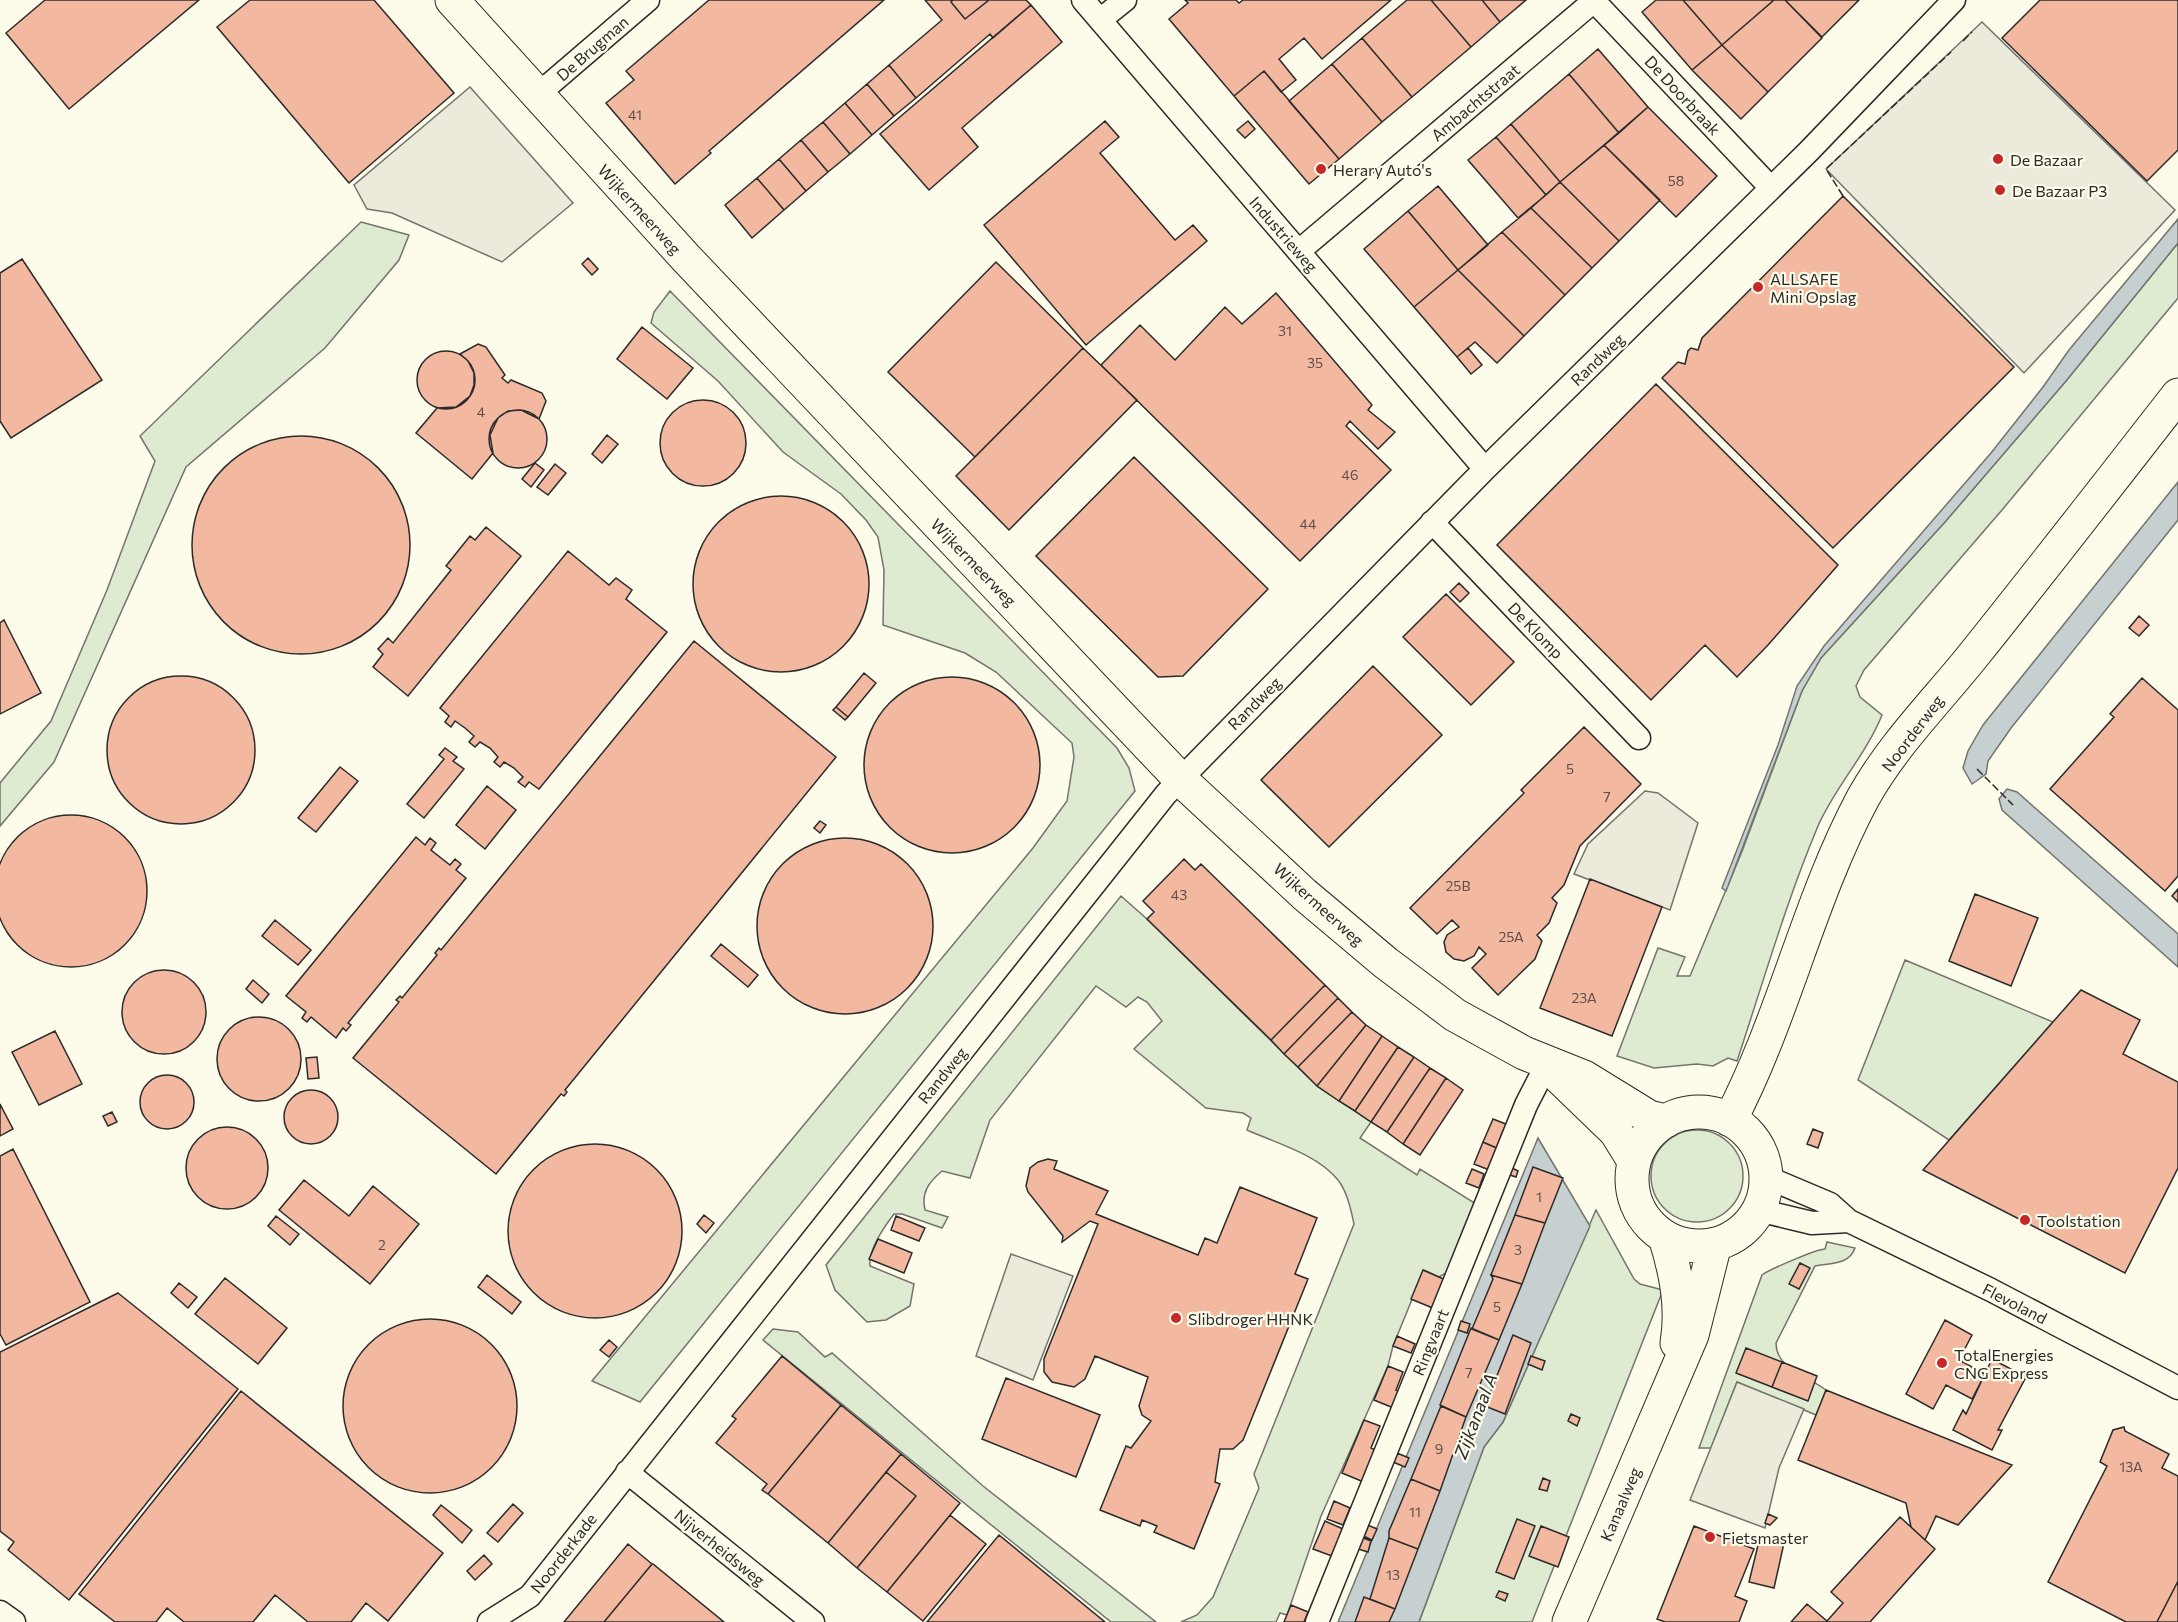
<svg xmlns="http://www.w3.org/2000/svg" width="2178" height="1622" font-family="Commissioner,sans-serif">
  <rect width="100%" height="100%" fill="#fdfbea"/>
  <path fill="#deebd1" stroke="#74746e" stroke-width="1.5" d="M361,222l48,13 -10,25 -74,88 -139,119 -132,295 -54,64v-43l51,-62 56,-131 48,-129 -15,-25z
    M2178,243v55l-176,212 -138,160 -8,16 4,11 22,18c-16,40 -47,72 -64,111 -32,76 -55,157 -81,235l-9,-3 -15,8 -16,-2 -43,4 -37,-12 41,-108 27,9 -8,19h13l51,-122 61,-163 19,-33 124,-136 121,-141z
    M670,291l447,457 12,20 6,23 -495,611 -48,-21 441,-533 34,-47 7,-44 -2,-14 -76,-71 -31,-19 -82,-28 1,-55 -6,-33 -12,-17 -25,-26 -58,-42 -65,-71 -67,-58 3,-11z
    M1121,896l26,23 170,167 54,36 -11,16 57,37 3,-6 61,38 -33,65 -9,5 -15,-7 -31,76 -5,20 -67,150 -34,99 -7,-2 -4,9h-95l16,-7 16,-18 46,-109 -5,-14 100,-250c-3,-14 -7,-33 -16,-44 -21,-26 -62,-37 -91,-50l4,-12 -8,-5 -37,-5 -72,-59 28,-28 -15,-19 -9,-5 -12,10 -30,-21 -106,134 -20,58 -28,-7c-13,11 -21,21 -17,39l23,7 -6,11 -40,-14h-8c-10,13 -26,35 -24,52l44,18 -4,22 -24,14 -19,2 -32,-32 -9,-25z
    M1905,960l148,62 -104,118 -91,-60z
    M1651 1176a46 46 0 1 1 92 0a46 46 0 1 1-92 0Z
    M1596,1210l38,69 6,5 23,6 -131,332h-113l65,-175 19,-25z
    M1827,1242l28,6c-6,17 -24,15 -40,18l-39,77c0,26 32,33 50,47l-10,25 -79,-33 -26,66h-12l63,-173c6,-5 55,-26 63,-26z
    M773,1329l25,3 27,25 7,-4 151,133 173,136h-45l-348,-282z"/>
  <path fill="#eceadb" stroke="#74746e" stroke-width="1.5" d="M1982,22l193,188 -151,163 -198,-204z
    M470,87l103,116 -71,59 -110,-49 -25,-4 -13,-24z
    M1645,791l13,2 40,30 -28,87 -96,-36 14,-30z
    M1011,1254l62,22 -40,104 -57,-24z
    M1737,1382l67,27 -25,59 -14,60 -75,-28z"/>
  <path fill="#c7d0d0" stroke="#74746e" stroke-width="1.5" d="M2178,219v24l-112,138 -121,141 -124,136 -19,33 -76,200 -4,-3 56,-143 19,-59 27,-40 167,-193 52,-66 26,-37z
    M2178,482v38l-167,208 -23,33 -2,13 -14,10 -9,-16 5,-17 15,-26z
    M2007,789l10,3 161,142v33l-176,-157 -3,-11z
    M1538,1138l52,88 -87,196 -19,25 -65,175h-81z"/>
  <path fill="#f2b8a0" stroke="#2b2b2b" stroke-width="1.5" d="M45,0h154l-130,109 -63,-76z
    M250,0h124l80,93 -105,90 -132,-156z
    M709,0h175l-175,151 2,2 -36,31 -69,-81 28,-23 -8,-9z
    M925,0h28l-2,2 14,17 24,-19h37l5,5 -38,33 -3,-4 -74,64 -27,-33 53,-45z
    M953,0h36l-24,19 -14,-17z
    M1185,0h51l3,3 4,-3h148l-69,59 -18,-21 -25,21 17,21 -15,12 -17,-21 -30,25 -65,-77 19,-16z
    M1407,0h24l40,47 -59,50 -50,-59z
    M1431,0h51l18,22 -29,25z
    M1482,0h44l-26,22z
    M1656,0h27l39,45 -30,25 -50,-58z
    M1683,0h91l-52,45z
    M1774,0h11l37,38 -54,54 -46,-47z
    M1785,0h74l-37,37z
    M2040,0h138v150l-31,31 -145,-143z
    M1031,5l31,37 -100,86 16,19 -49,43 -49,-56z
    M1362,38l50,59 -30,25 -50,-58z
    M1722,45l46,47 -27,27 -49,-49z
    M1598,49l50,58 -29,26 -50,-59z
    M1332,64l50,58 -43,37 -50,-58z
    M889,65l27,33 -22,18 -27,-32z
    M1264,71l75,88 -30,25 -75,-88z
    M1569,74l50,59 -59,49 -49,-58z
    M867,84l27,32 -22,19 -27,-32z
    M845,103l27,32 -22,19 -27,-32z
    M1648,107l69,69 -41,41 -72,-72z
    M1105,121l14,16 -19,16 75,87 18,-15 14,16 -121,104 -102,-120z
    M1248,121l7,8 -10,9 -8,-8z
    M823,122l27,32 -22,18 -27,-32z
    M1511,124l49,58 -14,13 -50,-58z
    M1496,137l50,58 -28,23 -50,-58z
    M801,140l27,32 -22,19 -27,-32z
    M1604,145l56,55 -41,41 -59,-59z
    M779,159l27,32 -22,19 -27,-32z
    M757,178l27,32 -32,28 -27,-33z
    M1560,182l59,59 -27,27 -61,-60z
    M1438,186l50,59 -30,25 -50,-59z
    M1843,196l171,171 -181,181 -171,-170 16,-16 7,2 3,-13 3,-3 7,2 4,-12z
    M1531,208l61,60 -27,27 -63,-63z
    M1408,211l50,59 -44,37 -50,-58z
    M1502,232l63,63 -41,41 -66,-66z
    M588,258l10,11 -6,6 -10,-11z
    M22,259l80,121 -91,58 -11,-17v-148z
    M996,262l87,86 -108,109 -87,-85z
    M1458,270l66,66 -27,27 -22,-21 -18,15 -43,-50z
    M1276,293l96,112 -4,5 27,22 -17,17 -28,-28 -4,5 45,44 -91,91 -199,-196 39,-40 35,35 50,-53 17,17z
    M642,327l51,41 -26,31 -50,-40z
    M478,344l8,3 19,28 -3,3 6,5 3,-3 31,13 4,8 -7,18 -18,-9 -13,1 -10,7 -8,17 3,18 -21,26 -56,-46 21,-25 19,-1 14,-11 4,-11v-12l-6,-12 -8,-7z
    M1083,348l54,52 -128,130 -53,-54z
    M1468,348l14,17 -11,9 -14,-17z
    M417 380a29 29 0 1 1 58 0a29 29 0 1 1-58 0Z
    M1656,384l182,181 -70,80 -31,32 -32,-32 -54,55 -154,-155z
    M660 443a43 43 0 1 1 86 0a43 43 0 1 1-86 0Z
    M489 439a29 29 0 1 1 58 0a29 29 0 1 1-58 0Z
    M607,435l11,9 -16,19 -10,-9z
    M192 545a109 109 0 1 1 218 0a109 109 0 1 1-218 0Z
    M1134,457l134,132 -85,87 -25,1 -122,-121z
    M535,463l9,7 -13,17 -9,-8z
    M555,464l11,9 -18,22 -11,-8z
    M693 584a88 88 0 1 1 176 0a88 88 0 1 1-176 0Z
    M486,527l35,29 -113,140 -35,-29 10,-13 -5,-5 10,-11 5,5 58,-73 -5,-4 24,-30 5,4z
    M568,551l41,34 7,-7 16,12 -6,9 41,33 -128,157 -10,-7 -4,5 -7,-5 5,-5 -9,-9 -10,-6 -4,5 -6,-5 4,-5 -8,-9 -10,-6 -5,5 -6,-5 5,-6 -9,-8 -10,-7 -4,6 -6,-5 4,-6 -9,-8z
    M1459,583l10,10 -9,9 -10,-10z
    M1446,594l68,68 -43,43 -68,-68z
    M2139,616l10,9 -10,11 -10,-8z
    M4,620l37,73 -41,21v-91z
    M694,641l142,116 -271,333 2,2 -3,4 -3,-2 -65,80 -143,-116 46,-56 -3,-2 4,-4 2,2 35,-43 -2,-2 4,-5 2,2z
    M1373,666l69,69 -113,112 -68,-67z
    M864,673l12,10 -28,34 -12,-10z
    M107 750a74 74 0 1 1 148 0a74 74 0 1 1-148 0Z
    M864 765a88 88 0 1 1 176 0a88 88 0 1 1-176 0Z
    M2142,678l36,32v166l-13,15 -115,-102 64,-72 -4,-3z
    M836,707l12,10 -3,3 -12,-10z
    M1584,727l57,57 -61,62 -16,39 -12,13 5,5 -8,20 -12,12 5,6 -7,18 -37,36 -26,-27 14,-14 -7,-7 -5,9 -10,5 -10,-2 -8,-7 -2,-10 3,-7 12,-8 -7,-7 -15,14 -27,-26 114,-115 -3,-3z
    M445,748l12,9 -4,4 11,8 -40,49 -17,-14 37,-45 -5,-4z
    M340,767l18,14 -42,51 -18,-14z
    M487,786l29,24 -31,39 -29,-24z
    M-5 891a76 76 0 1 1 152 0a76 76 0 1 1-152 0Z
    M820,821l6,4 -6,8 -6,-5z
    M416,837l9,8 5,-7 6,5 -5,7 19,15 5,-6 6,5 -5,6 10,8 -118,145 3,2 -5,6 -3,-3 -7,10 -25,-21 -4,5 -5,-4 4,-6 -20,-16z
    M757 926a88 88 0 1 1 176 0a88 88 0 1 1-176 0Z
    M1184,859l11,11 6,-6 124,121 -54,55 -124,-121 7,-7 -11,-11z
    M1590,879l72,28 -50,129 -72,-28z
    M2178,889v13l-6,-6z
    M1975,894l63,24 -27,68 -62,-25z
    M275,920l36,30 -13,15 -36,-29z
    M721,944l37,31 -10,12 -37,-31z
    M122 1012a42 42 0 1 1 84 0a42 42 0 1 1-84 0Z
    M253,980l16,14 -7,9 -16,-14z
    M1325,985l13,13 -54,56 -13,-14z
    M2081,990l59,30 -17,34 55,28v86l-53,105 -202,-103z
    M1338,998l14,14 -54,55 -14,-13z
    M1352,1012l14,13 -49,61 -19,-19z
    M217 1059a42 42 0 1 1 84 0a42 42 0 1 1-84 0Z
    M1366,1025l16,11 -43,65 -22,-15z
    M55,1031l27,53 -43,21 -27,-53z
    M1382,1036l16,11 -43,64 -16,-10z
    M1398,1047l16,10 -43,65 -16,-11z
    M317,1057l2,21 -11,1 -2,-21z
    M1414,1057l16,11 -43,64 -16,-10z
    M1430,1068l16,10 -43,66 -16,-12z
    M140 1102a27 27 0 1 1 54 0a27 27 0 1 1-54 0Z
    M1446,1078l17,12 -43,65 -17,-11z
    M284 1117a27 27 0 1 1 54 0a27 27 0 1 1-54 0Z
    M0,1104l13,25 -13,7z
    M112,1112l5,10 -9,4 -5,-10z
    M1493,1119l18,7 -10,24 -18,-8z
    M186 1168a41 41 0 1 1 82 0a41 41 0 1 1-82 0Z
    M1813,1129l10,4 -5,15 -11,-4z
    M1483,1142l18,8 -9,21 -18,-7z
    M508 1231a87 87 0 1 1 174 0a87 87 0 1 1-174 0Z
    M13,1149l77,153 -84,43 -6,-11v-178z
    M1048,1159l9,2 -3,8 54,22 -12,23 102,41 7,-17 12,5 23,-56 77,31 -22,56 13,5 -65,161 -10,9h-13l-5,33 5,2 -26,65 -40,-17 3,-6 -15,-6 -2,6 -40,-16 26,-64 5,2 20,-27 -9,-6 -3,-9 9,-29 -53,-21 -10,23 -11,8 -22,-5 -8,-10v-13l54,-135 -8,-3 -28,21 1,-6 -35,-44 -2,-6 4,-18 8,-6z
    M1510,1167l8,4 -2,6 -9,-3z
    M1533,1167l30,11 -18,45 -30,-8z
    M1472,1169l12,5 -5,14 -13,-5z
    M304,1180l45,36 24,-30 46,38 -49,60 -91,-74z
    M704,1215l10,8 -8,10 -9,-9z
    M1515,1215l30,8 -23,61 -31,-9z
    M276,1216l23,18 -9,11 -22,-19z
    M896,1216l29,12 -6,13 -28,-11z
    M878,1239l34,14 -8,20 -35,-14z
    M1800,1263l10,5 -11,21 -10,-5z
    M1423,1270l25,11 -13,28 -24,-10z
    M487,1275l34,27 -9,12 -34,-27z
    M1491,1275l31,9 -23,56 -27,-11 21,-50z
    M225,1278l62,50 -29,36 -63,-50z
    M179,1283l18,14 -9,11 -17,-15z
    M118,1293l120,96 -169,211 -61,-50 6,-8 -14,-11v-179z
    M343 1406a87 87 0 1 1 174 0a87 87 0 1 1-174 0Z
    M1945,1320l27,15 -13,25 26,14 -13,25 -26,-14 -13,24 -27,-15z
    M1461,1321l9,3 -3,9 -9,-3z
    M1471,1328l28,12 -33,77 -26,-12z
    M1513,1335l18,8 -26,71 -20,-8z
    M1397,1336l18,8 -4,9 -18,-7z
    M609,1340l8,7 -8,10 -9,-7z
    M1746,1348l36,14 -10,25 -36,-14z
    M782,1356l59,49 -73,89 -6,-4 5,-6 -51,-41 20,-24 -4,-3z
    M1531,1356l14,5 -3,9 -14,-6z
    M1992,1359l34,18 -28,53h4l-10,20 -39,-20 10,-20 3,4z
    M1782,1362l35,14 -9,25 -36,-14z
    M1388,1366l15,6 -7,18 7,3 -7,16 -22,-9z
    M1006,1378l94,37 -24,62 -94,-38z
    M1826,1390l186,75 -54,60 -22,-9 -11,24 -14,-13 -5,-24 -108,-43z
    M241,1391l202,162 -55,68 -22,-18 -15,19h-43l-33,-27 -22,27h-69l-17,-14 -11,14h-41l-36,-28z
    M841,1405l60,49 -73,89 -60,-49z
    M1441,1406l25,11 -26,74 -29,-12z
    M1571,1414l9,4 -3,8 -9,-5z
    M1364,1420l16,6 -9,22 6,3 -11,32 -24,-10z
    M2124,1427l1,4 44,23 -7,14 16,8v105l-21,41h-31l-78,-40 59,-116 -7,-4 13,-32z
    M1397,1453l12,5 -4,9 -12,-5z
    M901,1454l59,49 -73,89 -30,-24 59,-72 -30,-24z
    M886,1472l30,24 -59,72 -29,-25z
    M1543,1478l7,3 -3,10 -8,-2z
    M1411,1479l29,12 -22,58 -29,-11v-7z
    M1334,1501l16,7 -7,17 -16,-6z
    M513,1504l10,9 -25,29 -11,-9z
    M441,1505l31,25 -10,13 -29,-28z
    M1768,1514l9,4 -7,7 -5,-2z
    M950,1515l36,29 -63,77 -36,-29z
    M1900,1517l35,32 -65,73h-79l16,-18 20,17 16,-18 -12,-11z
    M1517,1519l18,7 -21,53 -18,-7z
    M1325,1521l18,8 -11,27 -19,-7z
    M1363,1523l14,6 -5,11 -13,-6z
    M1541,1526l28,11 -11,30 -29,-11z
    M1694,1526l60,23 -19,47 12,5 -8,21h-74l-8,-3z
    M999,1535l106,87h-178z
    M1361,1537l10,4 -3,11 -10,-3z
    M1760,1537l24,6 -10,45 -25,-6z
    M1389,1538l29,11 -23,60 -25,-10z
    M628,1544l24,20 -48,58h-40z
    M484,1555l8,9 -17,16 -8,-9z
    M652,1564h1l71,58h-120z
    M2178,1581v41h-21z
    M1499,1591l9,3 -3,7 -9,-4z
    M1364,1597l31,12 -6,13h-34z
    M1291,1605l17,7 -4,10h-20z"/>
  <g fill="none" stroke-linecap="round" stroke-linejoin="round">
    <g stroke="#2b2b2b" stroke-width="25">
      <path id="minor" d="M1083,0l402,469
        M1594,1l177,187
        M1100,20l25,-20
        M535,93l15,-9 98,-84
        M1299,251l296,-251
        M1432,522l207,216
        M1766,1177l64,27 19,17 142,69 187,98
        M1758,1210l54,13 37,-2
        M627,1472l186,150
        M0,1612l14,10
        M489,1622l41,-26 636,-802 319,-325 324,-318 145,-151
        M1317,1622l209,-517 21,-41"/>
    </g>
    <g stroke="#2b2b2b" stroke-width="35">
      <path id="primary" d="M452,0l234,258 494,521 124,115 82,69 69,52 69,38 60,24 65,40 17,4
        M1557,1075l59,57 18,29
        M1632 1179a67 67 0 1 1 134 0a67 67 0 1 1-134 0Z
        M1730,1120c54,-103 78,-219 133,-322 30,-54 75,-98 113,-146 68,-85 135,-171 202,-257
        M1665,1237c11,35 18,70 12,106
        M1569,1622l123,-287 23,-91"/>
    </g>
    <use href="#minor" stroke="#fdfbea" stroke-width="22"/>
    <use href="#primary" stroke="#fdfbea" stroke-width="33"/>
    <path stroke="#2b2b2b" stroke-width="1.5" stroke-dasharray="8 3" stroke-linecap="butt" d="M1963,41l9,-9
      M1843,196l-17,-27 125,-117
      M1977,769l36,36"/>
  </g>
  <g fill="#c62828" stroke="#fdfbea" stroke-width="2">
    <circle cx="1998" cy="159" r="6"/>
    <circle cx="1321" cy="169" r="6"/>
    <circle cx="2000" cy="190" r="6"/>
    <circle cx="1758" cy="287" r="6"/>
    <circle cx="2025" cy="1220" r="6"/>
    <circle cx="1176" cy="1318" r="6"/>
    <circle cx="1942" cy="1363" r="6"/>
    <circle cx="1710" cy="1537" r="6"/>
  </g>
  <g text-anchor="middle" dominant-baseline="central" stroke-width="4.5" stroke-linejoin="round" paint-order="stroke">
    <g font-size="14" fill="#5d4e48">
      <text x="635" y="114">41</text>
      <text x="1676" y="180">58</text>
      <text x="1285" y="330">31</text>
      <text x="1315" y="362">35</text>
      <text x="481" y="411">4</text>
      <text x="1350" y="474">46</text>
      <text x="1308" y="523">44</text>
      <text x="1570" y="768">5</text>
      <text x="1607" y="796">7</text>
      <text x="1458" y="885">25B</text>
      <text x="1179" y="894">43</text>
      <text x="1511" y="936">25A</text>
      <text x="1584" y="997">23A</text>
      <text x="1539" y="1196">1</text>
      <text x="382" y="1244">2</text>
      <text x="1518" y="1249">3</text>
      <text x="1497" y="1306">5</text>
      <text x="1469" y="1372">7</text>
      <text x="1439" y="1448">9</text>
      <text x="2131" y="1466">13A</text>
      <text x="1415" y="1511">11</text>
      <text x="1393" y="1574">13</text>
    </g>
    <g font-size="16" fill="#2b2b2b" stroke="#fdfbea">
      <text transform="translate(592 48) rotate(-41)">De Brugman</text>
      <text transform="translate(1683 95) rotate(47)">De Doorbraak</text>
      <text transform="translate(1475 102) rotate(-40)">Ambachtstraat</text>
      <text transform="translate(640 209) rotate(48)">Wijkermeerweg</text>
      <text transform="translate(1284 234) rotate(49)">Industrieweg</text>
      <text transform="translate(1597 359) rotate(-44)">Randweg</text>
      <text transform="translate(974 562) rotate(46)">Wijkermeerweg</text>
      <text transform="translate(1536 630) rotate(46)">De Klomp</text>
      <text transform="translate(1254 703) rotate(-45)">Randweg</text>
      <text transform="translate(1912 733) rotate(-53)">Noorderweg</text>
      <text transform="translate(1319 904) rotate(42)">Wijkermeerweg</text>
      <text transform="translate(942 1075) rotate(-51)">Randweg</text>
      <text transform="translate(2015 1303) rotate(27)">Flevoland</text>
      <text transform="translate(1430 1342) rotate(-68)">Ringvaart</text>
      <text transform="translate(1620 1504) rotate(-67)">Kanaalweg</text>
      <text transform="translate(720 1547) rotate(39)">Nijverheidsweg</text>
      <text transform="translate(563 1553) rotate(-52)">Noorderkade</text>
    </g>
    <g font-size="16" fill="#2b2b2b" stroke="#fdfbea" text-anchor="start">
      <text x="2010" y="159">De Bazaar</text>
      <text x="1333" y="169">Herary Auto's</text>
      <text x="2012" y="190">De Bazaar P3</text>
      <text x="1770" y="278">ALLSAFE<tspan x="1770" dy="18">Mini Opslag</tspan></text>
      <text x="2037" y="1220">Toolstation</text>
      <text x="1188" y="1318">Slibdroger HHNK</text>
      <text x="1954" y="1354">TotalEnergies<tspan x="1954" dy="18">CNG Express</tspan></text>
      <text x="1722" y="1537">Fietsmaster</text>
    </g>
    <g font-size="18" font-style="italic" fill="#2b2b2b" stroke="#fdfbea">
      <text transform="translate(1475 1416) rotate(-69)">Zijkanaal A</text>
    </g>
  </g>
</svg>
